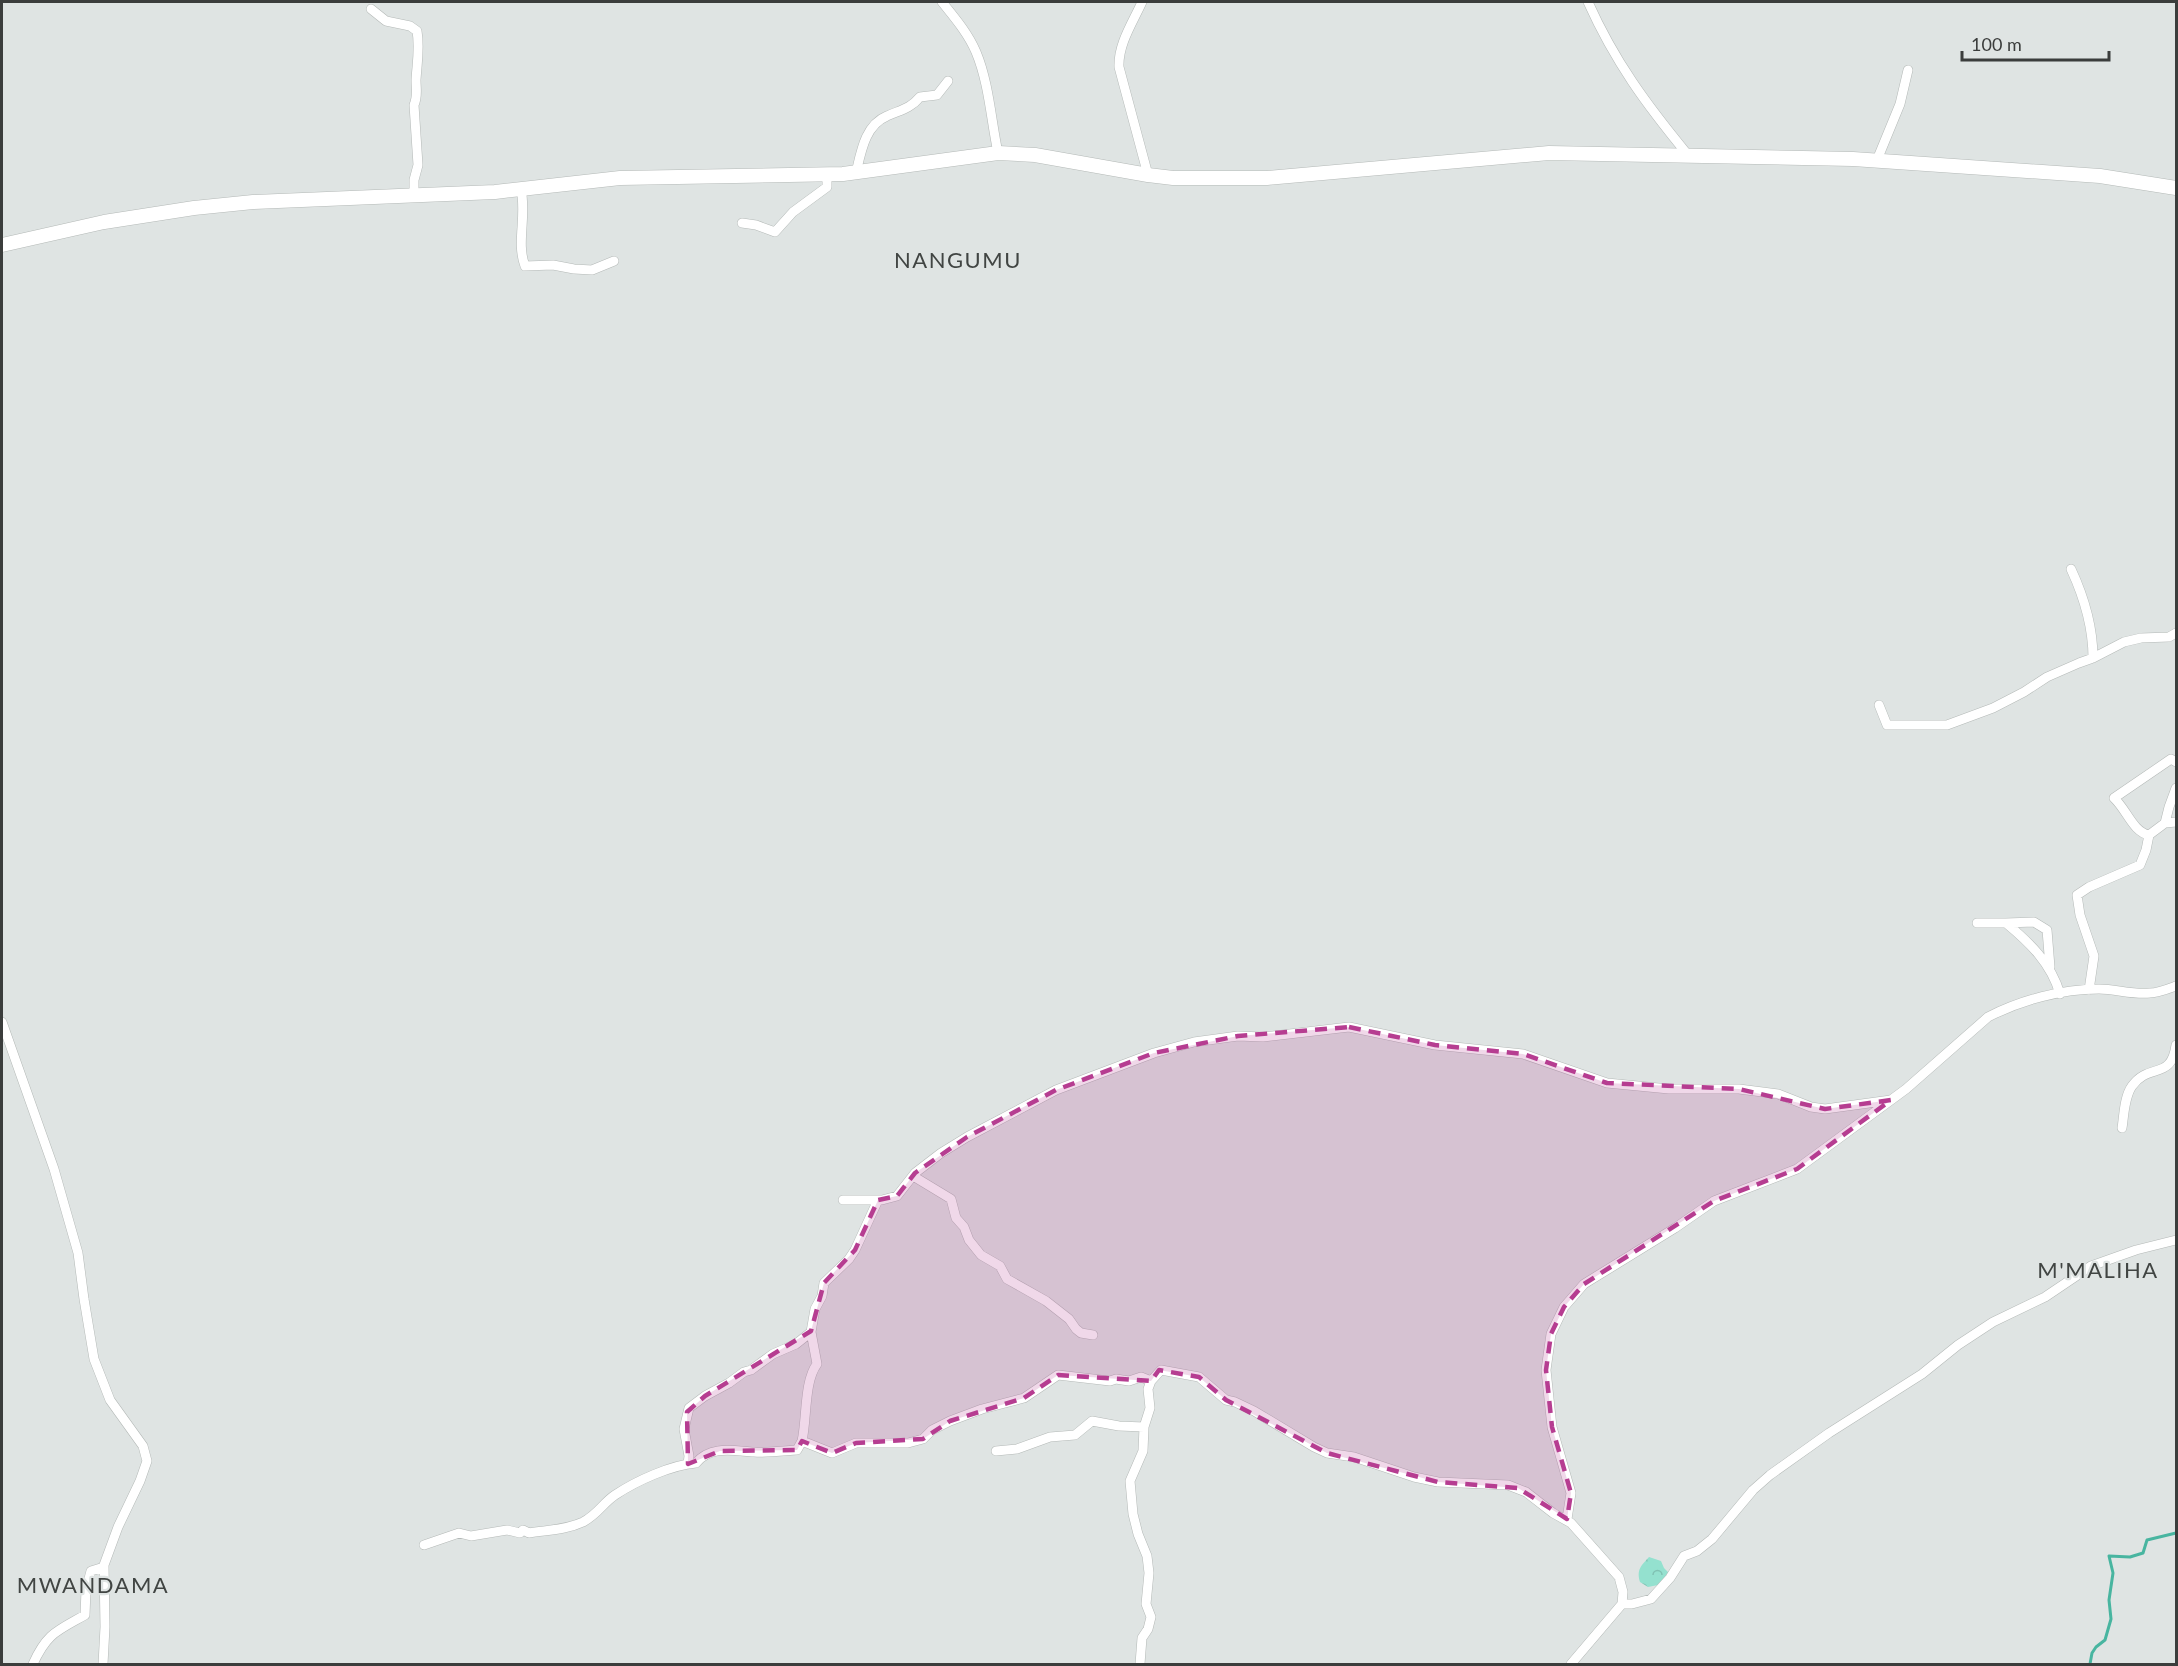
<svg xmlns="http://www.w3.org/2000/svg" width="2178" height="1666" font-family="Lato,sans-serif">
  <defs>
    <pattern id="forest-crowns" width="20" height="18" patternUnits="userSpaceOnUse" patternTransform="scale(1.5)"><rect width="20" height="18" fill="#94e1cf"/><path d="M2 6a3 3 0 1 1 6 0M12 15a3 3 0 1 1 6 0" fill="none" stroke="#80c2b3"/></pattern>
  </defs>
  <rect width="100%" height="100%" fill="#dfe4e3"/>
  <path fill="url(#forest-crowns)" d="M1649,1557l12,4 3,7 5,5 -6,11 -15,3 -8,-5c-4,-13 2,-17 9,-25z"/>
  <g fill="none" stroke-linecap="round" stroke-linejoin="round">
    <path stroke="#48b5a0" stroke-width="3" d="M2090,1664l2,-11 4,-6 9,-7 6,-21 -2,-19 4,-27 -4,-17 21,1 13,-4 4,-13 29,-7"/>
    <g stroke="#b4b9b7" stroke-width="10">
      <path id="street" d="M942,2c12,15 26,31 34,50 13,31 15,68 22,101
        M1142,2c-9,20 -24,42 -23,65l29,108
        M1588,2c27,60 58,102 100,153
        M371,9l15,12 24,5 7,5c3,17 0,32 -1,49 0,10 2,16 -2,25l4,60 -4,15v15
        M1877,160l23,-56 8,-34
        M856,173c5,-21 9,-48 31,-57 13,-6 23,-7 33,-19l17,-2 11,-14
        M521,189c6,27 -5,54 4,77l28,-1 21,4 18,1 22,-9
        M742,223l14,2 19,7 18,-20 34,-25v-13
        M2071,569c13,28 22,57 22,89
        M1879,705l8,20h60l46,-17 31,-16 23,-15 32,-14 14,-5 31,-16 17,-4 28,-1 7,-4
        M2165,823l4,-16 7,-19
        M2149,835c-16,-3 -22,-25 -35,-37l57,-39 5,3
        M1977,923h29c24,20 45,40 54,71
        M2006,923l28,-1 13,8 3,37
        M2089,990l5,-34 -14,-41 -3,-20 12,-8 51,-22 6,-15 3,-15 16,-12 11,-1
        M2,1022l52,147 24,84 6,46 10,60 16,41 33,46 4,15 -7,20 -22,46 -14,38 1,62 -2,37
        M2122,1128c2,-12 2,-31 10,-42 17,-24 39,-5 44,-41
        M913,1176l38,23 5,19 8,9 5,13 12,15 19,11 7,13 39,22 23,18 7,10 5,4 12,2
        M843,1200h39l15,-4 18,-23 26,-20 26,-16 89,-47 98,-37 40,-11 44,-6 25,1 86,-10 86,18 88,9 84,29 62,6h70l39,5 33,13 14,2 66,-9
        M802,1441c5,-22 2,-60 15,-77l-6,-32
        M996,1451l21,-2 33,-12 25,-2 17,-14 27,5 25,1
        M688,1464l1,-8 -5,-27 5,-21 16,-12 24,-13 15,-11 7,-2 22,-16 23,-10 15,-12 4,-23 7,-13 2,-13 25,-24 6,-9 23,-50
        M1567,1519l4,-26 -19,-66 -6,-57 5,-36 13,-27 20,-23 91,-56 39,-27 83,-32 109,-80 82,-72c33,-17 74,-28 111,-28 17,0 34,6 51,4 8,0 18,-4 26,-7
        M424,1545l35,-12 12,3 36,-6 13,3 3,-3 6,3c18,-3 37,-3 54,-11 15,-8 20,-19 32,-27 21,-14 56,-30 81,-32 15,-18 38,-12 58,-11 14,1 29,-1 43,-2l5,-9 30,12 24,-10h52l15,-4 9,-9 18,-9 32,-12 42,-11 34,-23 52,6 6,-2 13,2 12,-4 10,4
        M1622,1604h10l19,-5 19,-21 14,-22 13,-5 15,-12 41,-49 17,-15 59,-42 93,-59 36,-29 35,-23 52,-25 46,-31 45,-16 40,-10
        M33,1664c14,-31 24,-33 52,-49l1,-25 5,-19 13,-4
        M1140,1664l2,-26 6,-9 3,-12 -5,-13 3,-31 -2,-17 -9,-22 -5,-20 -3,-33 13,-30 1,-24 6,-19 -2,-19 3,-8 10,-11 38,7 27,23 9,2 19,9 60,36 13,6 27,4 60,20 24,5 70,3 18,7 27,21 18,10 48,54 4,15 -1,12 -51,60"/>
    </g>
    <g stroke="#b4b9b7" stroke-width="15">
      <path id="secondary" d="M2,245l102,-23 90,-14 59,-6 242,-10 125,-14 223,-4 155,-21 37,2 113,20 25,3h94l282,-25 304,6 247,17 76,12"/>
    </g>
    <use href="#street" stroke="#fff" stroke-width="9"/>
    <use href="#secondary" stroke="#fff" stroke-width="14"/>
  </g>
  <path fill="#b63d91" fill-opacity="0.2" stroke="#b63d91" stroke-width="4.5" stroke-dasharray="12 8" stroke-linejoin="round" d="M1349,1027l86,18 88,9 84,29 132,6 86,20 66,-9 -94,69 -83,32 -130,83 -20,23 -13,27 -5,36 6,57 19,66 -4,26 -49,-31 -80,-6 -111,-29 -101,-53 -27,-23 -40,-7 -8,11 -93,-6 -34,23 -74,23 -27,18 -67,4 -24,10 -30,-12 -5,9 -77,1 -32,13 -1,-52 18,-16 106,-65 13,-48 31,-33 23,-50 19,-4 18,-23 52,-36 89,-47 98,-37 84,-17z"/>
  <g text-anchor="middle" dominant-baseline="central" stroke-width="4.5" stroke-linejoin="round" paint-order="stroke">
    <g font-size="22" letter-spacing="1.5" fill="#414543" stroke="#dfe4e3">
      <text x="958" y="259">NANGUMU</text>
      <text x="2098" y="1269">M'MALIHA</text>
      <text x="93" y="1584">MWANDAMA</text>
    </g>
  </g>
  <rect width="2178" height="1666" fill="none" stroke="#3b3d3c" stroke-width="6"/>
  <path d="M1962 51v9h147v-9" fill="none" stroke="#3b3d3c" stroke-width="3"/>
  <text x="1971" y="51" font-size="18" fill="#3b3d3c" stroke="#dfe4e3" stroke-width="4.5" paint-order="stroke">100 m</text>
</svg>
